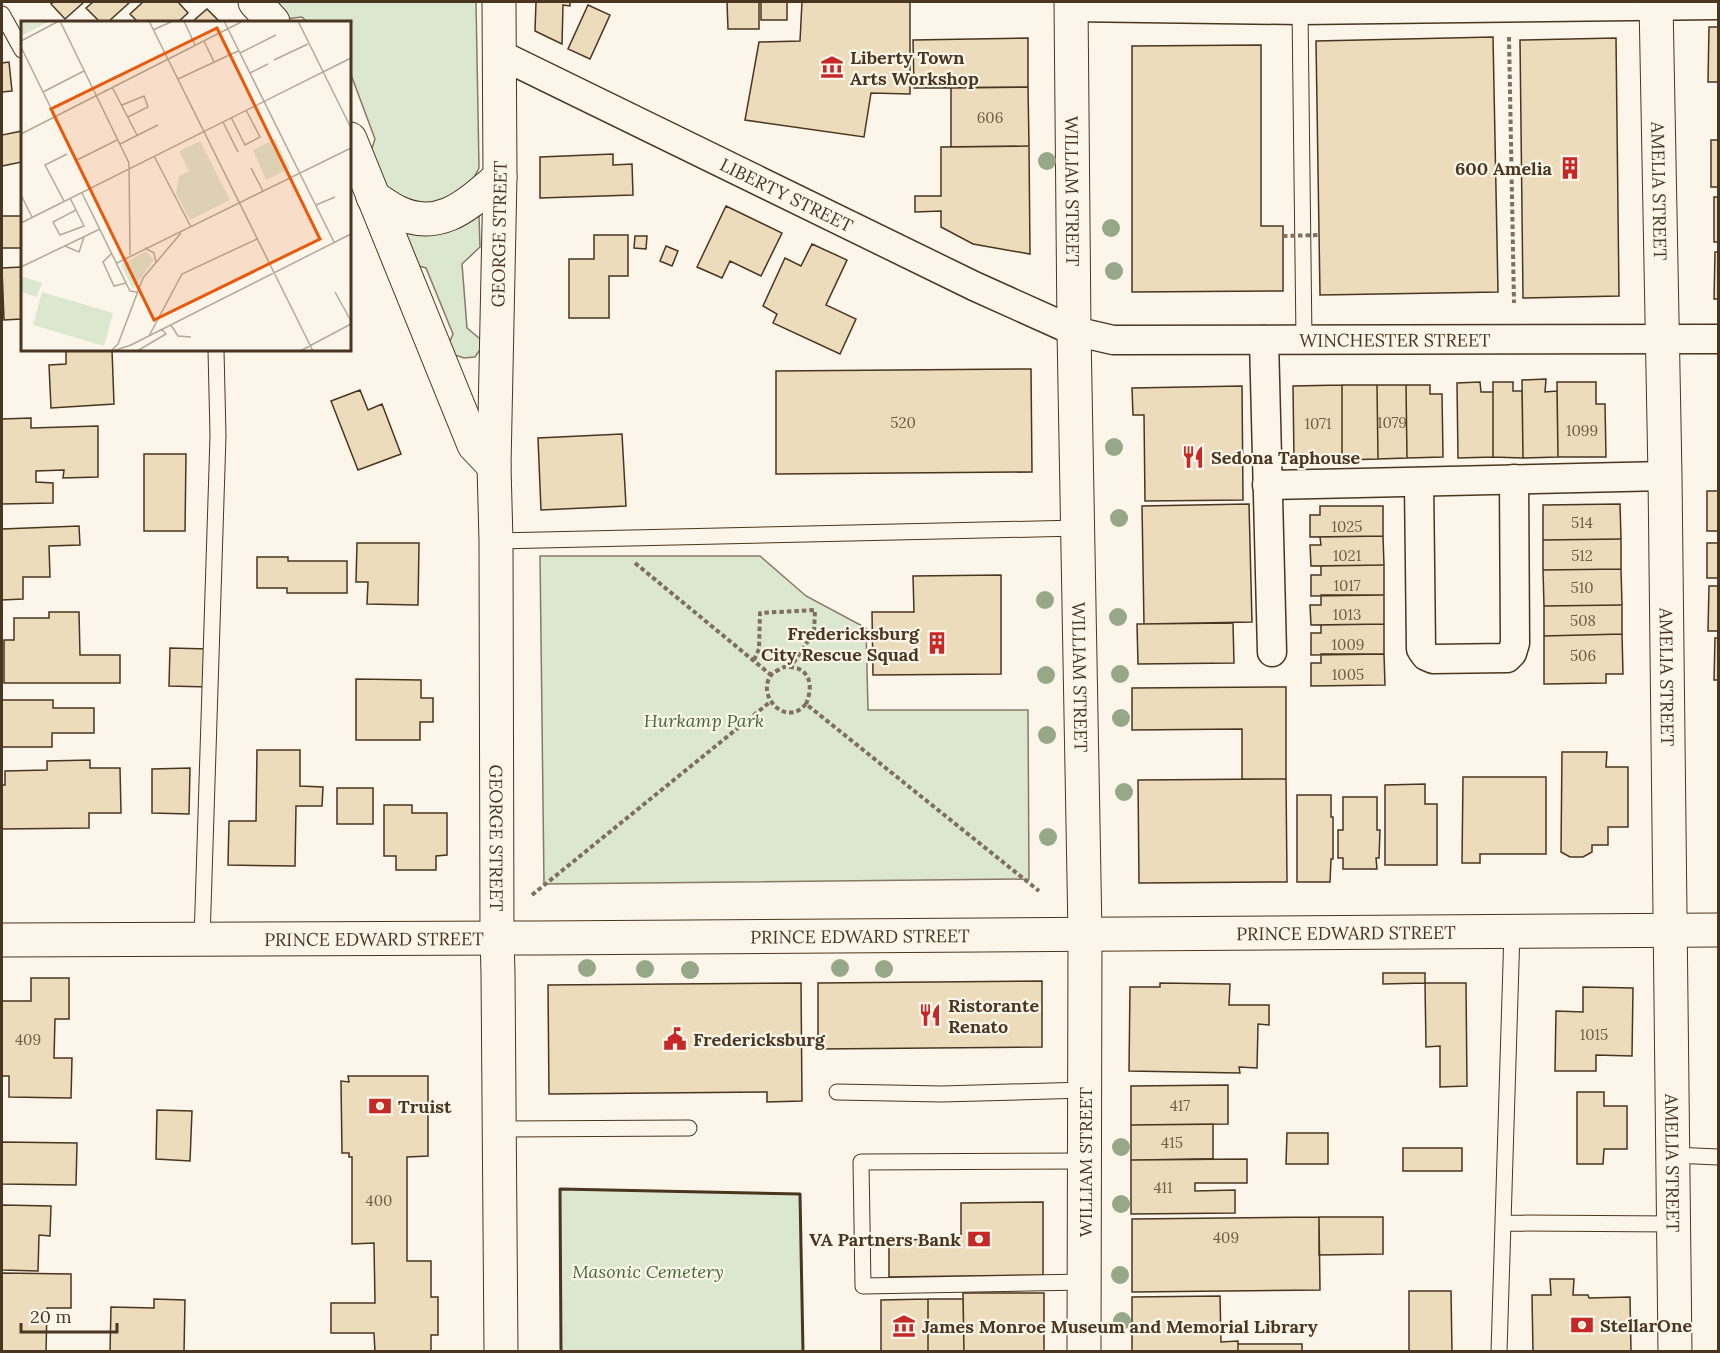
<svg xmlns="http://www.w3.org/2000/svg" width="1720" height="1353" font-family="Lora,serif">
  <rect width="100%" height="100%" fill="#fbf6e9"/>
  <path fill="#dce7d0" stroke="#887966" stroke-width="1.5" d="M269,2h207l3,166 -9,17 -39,23 -37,-13 -17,-20 -7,-21 5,-15 -25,-67v-50h-43l-5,-5 -17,2z
    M479,216l1,31 -18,17 5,64 13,11 1,9 -6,9 -11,1 -12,-4 -3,-11 4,-9 -27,-66 -11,-3 -11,-33z
    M540,556h220l46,40 60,32 2,82h160l1,169 -485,5z
    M560,1189l240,5 3,157h-242z"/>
  <path fill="#ecdcbc" stroke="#4a3520" stroke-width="1.5" d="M54,2h30l-19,17 -14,-15z
    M93,2h37l-22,20h-8l-14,-14z
    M143,2h35l10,11 -10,9h-40l-8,-8z
    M536,2h34v4l-7,-1 -1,39 -27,-13z
    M727,2h32v27h-31z
    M761,2h26v18h-26z
    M802,2h108v92l-39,-1 -7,44 -119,-17 14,-78 41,-1z
    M588,5l22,10 -20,44 -22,-10z
    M207,9l13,13h-28z
    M1709,27h9v55h-10z
    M1493,37l5,255 -178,3 -4,-254z
    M1028,38v49l-114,1 -1,-48z
    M1616,38l3,258 -96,2 -3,-258z
    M1261,45v181h22v65l-151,1v-246z
    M9,62l3,29 -10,1v-29z
    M1028,87l1,59 -78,1v-59z
    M22,131v31l-20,4v-31z
    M1711,140h7v47h-7z
    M1029,146l1,108 -57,-10 -32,-17v-16l-26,1v-16h26v-49z
    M613,154v11l19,-1 1,31 -93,3v-41z
    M1714,197h4v45h-4z
    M726,206l56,27 -21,43 -31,-15 -8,17 -25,-11z
    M2,216h20v32h-20z
    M594,235h34v41h-19v42h-40v-59h25z
    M635,236h12l-1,13 -12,-1z
    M812,244l35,16 -21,45 30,14 -16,35 -67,-31 4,-9 -14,-8 22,-48 16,8z
    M666,246l12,5 -6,15 -12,-5z
    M1715,252h3v47h-4z
    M22,267v52l-18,1 -2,-52z
    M66,350h46l2,54 -63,4 -2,-43 17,-1z
    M1031,369l1,103 -256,2v-103z
    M1546,379l-1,13 12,-1 1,66 -35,1 -1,-78z
    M1480,382l1,10h12v65l-35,1 -1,-75z
    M1493,382h20v9h9l1,67 -30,-1z
    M1557,382h39v22h9l1,53h-48z
    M1342,385h35l1,74 -36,1z
    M1342,385v75l-48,1 -1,-75z
    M1377,385h29l1,73 -29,1z
    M1406,385h24v9h12l1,63 -36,1z
    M1242,386l1,114 -98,1 -1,-86h-11l-1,-27z
    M360,390l8,20 14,-6 19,50 -43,16 -27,-69z
    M31,418v10l67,-2v51l-35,1 1,-8 -28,1v11l17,1v20l-51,1v-85z
    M622,434l4,72 -85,4 -3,-72z
    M144,454h42l-1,77h-41z
    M1707,491h11v40h-11z
    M1249,504l3,118 -108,2 -2,-118z
    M1620,504l1,35 -78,1v-35z
    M1320,506h63v30l-73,1v-22h10z
    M79,526l1,19 -31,1 1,31h-27v22l-21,1v-71z
    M1383,536l1,29 -73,1 -1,-21h11l-1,-8z
    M1621,539v30l-78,1v-30z
    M357,543h62l-1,62 -51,-1 1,-22h-12z
    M1707,543h11v35h-11z
    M257,557h31v4h59v32h-60v-5h-30z
    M1384,565v30l-73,1v-21h10v-9z
    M1621,569l1,36 -78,1 -1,-36z
    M1001,575v99l-128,1 -1,-63h42l-1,-36z
    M1709,586h9v45h-10z
    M1321,595h63v29l-73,1 -1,-20h11z
    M1622,605v29l-78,2v-30z
    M49,612h30l1,43h40v28h-116v-43h10v-22h35z
    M1233,623l1,40 -96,1 -1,-40z
    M1384,624v30l-73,1v-22h10v-8z
    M1622,634l1,40h-17v9l-62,1v-48z
    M1715,638h3v42h-4z
    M170,648l39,1v38l-40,-1z
    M1321,654h63l1,31 -74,1v-23h10z
    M356,679l65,1v18h12v24h-13v18h-64z
    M1286,687v92h-44v-50l-110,1v-42z
    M2,700h51v8h41v25h-42v14h-50z
    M257,750h43v36l23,1 -1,19h-26l-1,60 -67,-1 1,-44h27z
    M1562,752h45l-1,15h22v60h-20v18h-16v7l-9,5h-13l-9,-5z
    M90,760v8h30l1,45h-32v15l-87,1v-44h3v-14l42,-1v-9z
    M190,768l-1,46 -37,-1v-44z
    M1463,777h83v77h-66v9h-18z
    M1286,779l1,103 -148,1 -1,-103z
    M1425,784v20h12v61h-52v-80z
    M337,788h36v36h-36z
    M1297,795h34v22h2v42h-2l-1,23h-33z
    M1343,797h34v33h3l-1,28h-3l1,11h-34v-11h-5v-28h5z
    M384,805h28v8h35v42l-11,1v14h-40v-14h-12z
    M1383,973h42v10l-42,1z
    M31,978h38v41h-14l-1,39h18l-1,40 -62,-1v-21h-7v-75h29z
    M1042,981v66l-224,2v-66z
    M801,983l1,118 -35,1v-10l-218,2 -1,-109z
    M1160,983l70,1 -1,21h40v20l-11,-1 -1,44 -18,-1 1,6 -111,-2 1,-84h30z
    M1425,983h41l1,103 -27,1v-41l-14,1z
    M1583,987l50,1 -1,68 -36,-1v16h-41l1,-60 27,1z
    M348,1076h80v80l-21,1v104h24v36h7v38h-7v17h-56l-1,-19h-43v-30h44l-1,-60 -22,1v-87h-3v-4h-7l-1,-72 8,1z
    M1228,1085v39l-97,1v-39z
    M1577,1092h27v14h23v43h-23l-1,15h-26z
    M157,1110l35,1 -2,50 -34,-2z
    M1213,1124v35l-82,1v-35z
    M1287,1133h41v31h-42z
    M2,1142l75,1 -1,42 -74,-1z
    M1403,1148h59v23h-59z
    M1247,1159v24h-52v8l40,-1v23l-104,1v-54z
    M1043,1202v73l-154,2v-37l72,-1v-36z
    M2,1205l49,1 -1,30 -11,-1 -1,36 -36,-1z
    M1319,1217l1,73 -188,2v-73z
    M1319,1217h64v37l-64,1z
    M2,1273l69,1v34h-24l-1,44h-44z
    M1550,1279h24l-1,16h15l1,3 41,-1 1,55h-98l-1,-57h19z
    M1409,1291h42l1,61h-43z
    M963,1293h81v59h-80z
    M1220,1296l1,46 17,-1v11h-106v-55z
    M154,1299l31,1 -1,52h-74l1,-45 43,1z
    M928,1299h35l1,53h-36z
    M928,1299v53h-47v-52z
    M1238,1344h64v8h-64z"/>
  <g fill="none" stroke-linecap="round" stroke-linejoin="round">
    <g stroke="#4a3520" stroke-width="17">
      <path id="lane" d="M1300,10l4,330
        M2,14l20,36
        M496,541l582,-13
        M202,940l16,-504 -2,-86
        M837,1092l105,2 143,-4
        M499,1129l190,-1
        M1673,1155l45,2
        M1504,1223l169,1
        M1084,1282l-221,4 -2,-124 224,-1
        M1499,1352l13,-421"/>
    </g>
    <g stroke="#4a3520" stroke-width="31">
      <g id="street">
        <path d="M1071,7l229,3 418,-5"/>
        <path id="s1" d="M501,55l473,231 100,45 39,9 605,-1"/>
        <path d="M1264,340l8,312"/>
        <path d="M1419,482l2,167 5,7 7,3 74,-1 5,-5 3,-10 -1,-164"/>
        <path d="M1267,485l398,-9"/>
      </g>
    </g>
    <g stroke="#4a3520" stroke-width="35">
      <g id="secondary">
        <path d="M255,2l18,20"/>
        <path id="s2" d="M499,2l1,175 -6,289 2,75 1,397 1,35 3,379"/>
        <path d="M350,139l124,306 20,21"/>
        <path d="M373,197c8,5 16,11 24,15 44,21 72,-9 103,-35"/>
        <path id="s3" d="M2,940l535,-2 1181,-8"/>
      </g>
    </g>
    <g stroke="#4a3520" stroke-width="35">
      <g id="primary">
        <path id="s4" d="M1071,2l3,329 11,603 -1,418"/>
        <path id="s5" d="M1656,2l9,474 10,876"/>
      </g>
    </g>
    <path stroke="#7f6f5c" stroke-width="4" stroke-dasharray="4.5 3" stroke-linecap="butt" d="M1509,37l5,266
      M635,563l136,112
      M754,660l5,-11 1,-36 55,-3 -1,22 -24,36
      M806,704c5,-12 7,-28 -7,-35 -4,-2 -11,-2 -15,-2 -3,2 -9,4 -12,7 -14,16 3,43 23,38 4,-1 8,-5 11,-8l233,187
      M532,895l238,-193"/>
    <use href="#lane" stroke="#fbf6e9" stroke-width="15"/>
    <use href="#street" stroke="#fbf6e9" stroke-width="28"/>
    <use href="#secondary" stroke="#fbf6e9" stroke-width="33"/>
    <use href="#primary" stroke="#fbf6e9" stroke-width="33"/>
    <path stroke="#7f6f5c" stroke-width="4" stroke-dasharray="4.5 3" stroke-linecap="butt" d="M1283,236l36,-1"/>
    <path stroke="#4a3520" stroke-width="3" d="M561,1352l-1,-163 240,5 3,158"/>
  </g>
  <g fill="#96a887">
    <circle cx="1047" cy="161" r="9"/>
    <circle cx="1111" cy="228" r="9"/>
    <circle cx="1114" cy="271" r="9"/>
    <circle cx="1114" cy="447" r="9"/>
    <circle cx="1119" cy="518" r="9"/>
    <circle cx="1045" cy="600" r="9"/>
    <circle cx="1118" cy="617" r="9"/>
    <circle cx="1120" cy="674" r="9"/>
    <circle cx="1046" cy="675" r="9"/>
    <circle cx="1121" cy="718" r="9"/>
    <circle cx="1047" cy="735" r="9"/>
    <circle cx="1124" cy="792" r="9"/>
    <circle cx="1048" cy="837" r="9"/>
    <circle cx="587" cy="968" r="9"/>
    <circle cx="840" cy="968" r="9"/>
    <circle cx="645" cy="969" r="9"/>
    <circle cx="884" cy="969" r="9"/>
    <circle cx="690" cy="970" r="9"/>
    <circle cx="1121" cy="1147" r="9"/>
    <circle cx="1121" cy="1204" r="9"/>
    <circle cx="1120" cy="1275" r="9"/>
    <circle cx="1122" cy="1321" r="9"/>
  </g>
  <defs>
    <g id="museum-bare" transform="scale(1.8)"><path d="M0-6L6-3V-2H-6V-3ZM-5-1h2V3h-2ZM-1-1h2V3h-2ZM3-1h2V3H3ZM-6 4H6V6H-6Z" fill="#c62828" stroke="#fbf6e9" stroke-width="2.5" paint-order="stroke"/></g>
    <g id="building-bare" transform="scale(1.8)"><path d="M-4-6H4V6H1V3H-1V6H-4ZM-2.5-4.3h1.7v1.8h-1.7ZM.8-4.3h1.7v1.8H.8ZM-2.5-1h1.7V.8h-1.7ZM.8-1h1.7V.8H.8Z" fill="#c62828" stroke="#fbf6e9" stroke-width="2.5" paint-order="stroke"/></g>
    <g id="restaurant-bare" transform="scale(1.8)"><path d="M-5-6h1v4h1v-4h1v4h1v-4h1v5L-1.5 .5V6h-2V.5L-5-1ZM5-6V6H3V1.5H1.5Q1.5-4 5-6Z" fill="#c62828" stroke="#fbf6e9" stroke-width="2.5" paint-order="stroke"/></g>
    <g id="civic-bare" transform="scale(1.8)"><path d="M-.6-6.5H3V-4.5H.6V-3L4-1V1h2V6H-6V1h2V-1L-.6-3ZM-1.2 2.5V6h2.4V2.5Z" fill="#c62828" stroke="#fbf6e9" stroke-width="2.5" paint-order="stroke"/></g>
    <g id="bank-bare" transform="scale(1.8)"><path d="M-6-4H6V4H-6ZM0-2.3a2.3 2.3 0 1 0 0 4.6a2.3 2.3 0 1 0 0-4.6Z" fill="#c62828" stroke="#fbf6e9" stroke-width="2.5" paint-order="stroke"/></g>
  </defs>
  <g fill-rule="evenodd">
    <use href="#museum-bare" x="832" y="67"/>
    <use href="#building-bare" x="1570" y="168"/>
    <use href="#restaurant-bare" x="1193" y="457"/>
    <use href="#building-bare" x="937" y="643"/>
    <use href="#restaurant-bare" x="930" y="1015"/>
    <use href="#civic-bare" x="675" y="1039"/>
    <use href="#bank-bare" x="380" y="1106"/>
    <use href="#bank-bare" x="979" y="1239"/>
    <use href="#bank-bare" x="1582" y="1325"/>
    <use href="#museum-bare" x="904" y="1326"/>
  </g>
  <g text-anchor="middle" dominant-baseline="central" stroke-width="4.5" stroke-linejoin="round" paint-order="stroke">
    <g font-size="15" fill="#725f47">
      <text x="990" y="117">606</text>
      <text x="903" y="422">520</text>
      <text x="1392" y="422">1079</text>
      <text x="1318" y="423">1071</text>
      <text x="1582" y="430">1099</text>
      <text x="1582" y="522">514</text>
      <text x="1347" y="526">1025</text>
      <text x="1347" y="555">1021</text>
      <text x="1582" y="555">512</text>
      <text x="1347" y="585">1017</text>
      <text x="1582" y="587">510</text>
      <text x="1347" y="614">1013</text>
      <text x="1583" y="620">508</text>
      <text x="1348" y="644">1009</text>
      <text x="1583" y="655">506</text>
      <text x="1348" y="674">1005</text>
      <text x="1594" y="1034">1015</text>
      <text x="28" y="1039">409</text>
      <text x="1180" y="1105">417</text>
      <text x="1172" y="1142">415</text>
      <text x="1163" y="1187">411</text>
      <text x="379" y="1200">400</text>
      <text x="1226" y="1237">409</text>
    </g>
    <g font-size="18" font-weight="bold" fill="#4a3520" stroke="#fbf6e9" text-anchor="start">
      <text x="850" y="57">Liberty Town<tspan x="850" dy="21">Arts Workshop</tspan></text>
      <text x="1552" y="168" text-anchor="end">600 Amelia</text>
      <text x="1211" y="457">Sedona Taphouse</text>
      <text x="919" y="633" text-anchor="end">Fredericksburg<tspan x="919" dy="21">City Rescue Squad</tspan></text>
      <text x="948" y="1005">Ristorante<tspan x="948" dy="21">Renato</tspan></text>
      <text x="693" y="1039">Fredericksburg</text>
      <text x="398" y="1106">Truist</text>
      <text x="961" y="1239" text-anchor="end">VA Partners Bank</text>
      <text x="1600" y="1325">StellarOne</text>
      <text x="922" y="1326">James Monroe Museum and Memorial Library</text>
    </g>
    <g font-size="18" fill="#4a3520" stroke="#fbf6e9">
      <text stroke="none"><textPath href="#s4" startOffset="189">WILLIAM STREET</textPath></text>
      <text stroke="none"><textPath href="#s5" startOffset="189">AMELIA STREET</textPath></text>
      <text stroke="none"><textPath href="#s1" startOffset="318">LIBERTY STREET</textPath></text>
      <text transform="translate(499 234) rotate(-89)">GEORGE STREET</text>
      <text stroke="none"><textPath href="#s1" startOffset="958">WINCHESTER STREET</textPath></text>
      <text stroke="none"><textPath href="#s4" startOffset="675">WILLIAM STREET</textPath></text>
      <text stroke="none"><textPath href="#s5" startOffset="675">AMELIA STREET</textPath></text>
      <text stroke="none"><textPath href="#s2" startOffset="836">GEORGE STREET</textPath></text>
      <text stroke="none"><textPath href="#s3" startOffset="1344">PRINCE EDWARD STREET</textPath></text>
      <text stroke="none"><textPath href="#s3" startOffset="858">PRINCE EDWARD STREET</textPath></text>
      <text stroke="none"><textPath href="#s3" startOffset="372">PRINCE EDWARD STREET</textPath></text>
      <text transform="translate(1085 1162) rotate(-90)">WILLIAM STREET</text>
      <text stroke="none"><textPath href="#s5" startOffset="1161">AMELIA STREET</textPath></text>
    </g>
    <g font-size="18" font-style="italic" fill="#436837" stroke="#fbf6e9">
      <text x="704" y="720">Hurkamp Park</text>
      <text x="648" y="1271">Masonic Cemetery</text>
    </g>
  </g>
  <g transform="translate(21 21)">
    <rect width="330" height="330" fill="#fbf6e9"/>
    <path d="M0,0h29l-29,15zM254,118l15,29 -24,12 -13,-30zM179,120l30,59 -40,20 -14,-27 3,-17 10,-5 -10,-20zM125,230l8,9 -21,29 -12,-24zM0,255l21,7 -5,14 -16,-5zM21,271l71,21 -9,33 -71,-21z" fill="#dce7d0"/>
    <path fill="none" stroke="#b4a999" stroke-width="1.5" d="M39,0l69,142 1,92M128,0l164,330M163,0l11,24M203,0l110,221M277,0l53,107M132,9l20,-9M0,20l38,-20M183,20l10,21M0,26l69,141M219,32l36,-18M253,39l34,-16M229,52l18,-9M157,58l60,-28M91,66l25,48M22,71l41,-21M101,84l22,-9 4,11 -20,10M210,96l14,28 15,-8 -14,-27M202,101l15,30M0,113l222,-113M99,123l38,-19M133,135l37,71M56,139l40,-20M230,147l12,23M61,172l48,98 7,1M0,174l11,22M49,177l6,12 -23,12 7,13 24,-9 -8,-16M43,180l-19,-36 22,-11M295,184l19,-8M0,202l330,-165M44,225l14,6 5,-15M124,227l9,5 2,9M91,232l-9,9 11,24 12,-3M96,242l234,-115M0,246l79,-38M314,271l16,29M150,304l7,11 13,1M128,315l33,-62 75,-35M91,329l6,-6 25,-66 38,-45M92,330l18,-6 220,-111M116,330l29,-17 -4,-5M279,330l51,-27"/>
    <path fill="#e8590c" fill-opacity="0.15" stroke="#e8590c" stroke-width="3" d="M196,7l103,211 -166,81 -103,-211z"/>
    <rect width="330" height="330" fill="none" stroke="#4a3520" stroke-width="3"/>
  </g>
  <rect width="1720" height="1353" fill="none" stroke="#4a3520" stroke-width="6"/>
  <path d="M21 1323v9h96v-9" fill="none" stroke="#4a3520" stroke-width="3"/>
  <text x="30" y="1323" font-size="18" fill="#4a3520" stroke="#fbf6e9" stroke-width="4.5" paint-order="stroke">20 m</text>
</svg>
